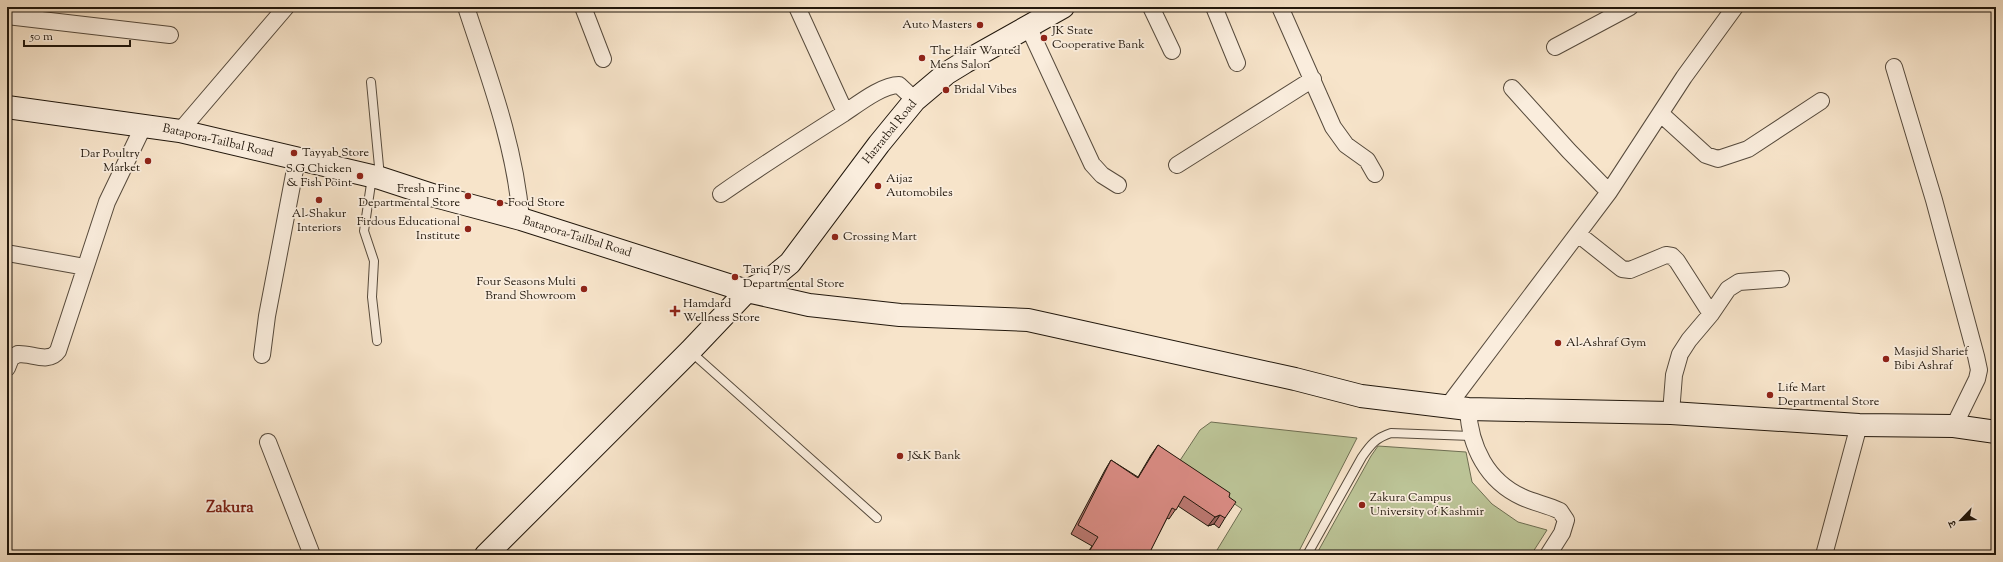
<svg xmlns="http://www.w3.org/2000/svg" width="2003" height="562" font-family="'Sorts Mill Goudy','Noto Serif Devanagari',serif">
  <rect width="100%" height="100%" fill="#f7e4ca"/>
  <filter id="stains"><feTurbulence type="fractalNoise" baseFrequency=".005" numOctaves="4"/><feColorMatrix values="0 0 0 0 .2 0 0 0 0 .09 0 0 0 0 .02 0 0 0 .5 -.17"/></filter>
  <radialGradient id="worn" r=".72"><stop offset=".6" stop-color="#630" stop-opacity="0"/><stop offset="1" stop-color="#630" stop-opacity=".3"/></radialGradient>
  <path fill="#bcc497" stroke="#6e6e52" d="M1211,422l146,16 -60,117h-83l28,-46 -65,-44 23,-35z
    M1378,446l88,6 6,30 20,22 26,18 29,8 -16,25h-215l55,-99z"/>
  <g fill="none" stroke-linecap="round" stroke-linejoin="round">
    <g stroke="#564a3c" stroke-width="10">
      <path id="lane" d="M371,82l9,95
        M372,177l-8,54 10,30 -2,36 5,44
        M691,352l186,166
        M1307,555l55,-98c9,-13 14,-19 29,-24l80,3"/>
    </g>
    <g stroke="#564a3c" stroke-width="18">
      <path id="street" d="M466,7c23,70 49,138 55,212
        M583,7l20,52
        M797,7l48,105
        M1151,7l21,44
        M1214,7l23,56
        M1280,7l53,120 13,18 21,15 8,14
        M7,16l163,19
        M1028,26l64,138 10,11 16,10
        M1555,47l75,-40
        M1894,67l40,133 42,156 3,14 -2,9 -23,47
        M1512,88l57,63 40,41
        M1661,114l45,41 12,4 30,-10 73,-48
        M180,131l106,-124
        M1177,165l136,-86
        M721,194c40,-28 81,-54 122,-80 15,-10 39,-29 56,-29l16,15
        M1578,234l44,35 8,1 36,-15 6,1 5,5 34,53
        M7,253l78,14
        M262,355l5,-39 30,-157
        M7,368l4,-10 7,-4c13,-1 31,10 40,-3l49,-149 37,-77
        M1447,407l162,-215 75,-115 51,-70
        M1468,409c2,38 19,72 54,88 13,6 26,8 38,14l6,9 -4,13 -14,22
        M1671,413l3,-38 6,-21 9,-14 22,-26 17,-25 11,-7 42,-3
        M268,442l44,113
        M1824,555l35,-130"/>
    </g>
    <g stroke="#21170c" stroke-width="24">
      <path id="secondary" d="M7,107l173,24 200,47 55,18 86,23 226,72 62,14 91,10 128,5 267,59 66,17 107,13 203,4 188,12 95,1 42,6
        M486,555l204,-204 57,-60 25,-13 18,-15 89,-119 36,-44 32,-27 18,-11 98,-55"/>
    </g>
    <use href="#lane" stroke="#faeddd" stroke-width="8"/>
    <use href="#street" stroke="#faeddd" stroke-width="16"/>
    <use href="#secondary" stroke="#faeddd" stroke-width="22"/>
  </g>
  <path fill="#bc7872" stroke="#21170c" d="M1158,445l71,52 -4,21 -6,10 -5,-4 -6,2 -30,-20 -9,13 -2,-1 -19,37h-62l6,-9 -21,-12 34,-64 6,-10 27,17 13,-22z"/>
  <path fill="#99625d" stroke="#21170c" d="M1220,515l-6,9 -6,2 7,-9z"/>
  <path fill="#db8c85" stroke="#21170c" d="M1158,445l72,48 -1,4 7,5 -11,16 -5,-3 -5,2 -31,-21 -8,14 -4,-2 -23,46h-5v1h-57l11,-18 -20,-12 33,-65 27,18z"/>
  <g fill="#8f2418" stroke="#faeddd" stroke-width="1.5">
    <circle cx="980" cy="25" r="4"/>
    <circle cx="1044" cy="38" r="4"/>
    <circle cx="922" cy="58" r="4"/>
    <circle cx="946" cy="90" r="4"/>
    <circle cx="294" cy="153" r="4"/>
    <circle cx="148" cy="161" r="4"/>
    <circle cx="360" cy="176" r="4"/>
    <circle cx="878" cy="186" r="4"/>
    <circle cx="468" cy="196" r="4"/>
    <circle cx="319" cy="200" r="4"/>
    <circle cx="500" cy="203" r="4"/>
    <circle cx="468" cy="229" r="4"/>
    <circle cx="835" cy="237" r="4"/>
    <circle cx="735" cy="277" r="4"/>
    <circle cx="584" cy="289" r="4"/>
    <path d="M673 305h4v4h4v4h-4v4h-4v-4h-4v-4h4z"/>
    <circle cx="1558" cy="343" r="4"/>
    <circle cx="1886" cy="359" r="4"/>
    <circle cx="1770" cy="395" r="4"/>
    <circle cx="900" cy="456" r="4"/>
    <circle cx="1362" cy="505" r="4"/>
  </g>
  <g text-anchor="middle" dominant-baseline="central" stroke-width="3.5" stroke-linejoin="round" paint-order="stroke">
    <g font-size="12" fill="#21170c" stroke="#faeddd" text-anchor="start">
      <text x="972" y="25" text-anchor="end">Auto Masters</text>
      <text x="1052" y="31">JK State<tspan x="1052" dy="14">Cooperative Bank</tspan></text>
      <text x="930" y="51">The Hair Wanted<tspan x="930" dy="14">Mens Salon</tspan></text>
      <text x="954" y="90">Bridal Vibes</text>
      <text x="302" y="153">Tayyab Store</text>
      <text x="140" y="154" text-anchor="end">Dar Poultry<tspan x="140" dy="14">Market</tspan></text>
      <text x="352" y="169" text-anchor="end">S.G Chicken<tspan x="352" dy="14">&amp; Fish Point</tspan></text>
      <text x="886" y="179">Aijaz<tspan x="886" dy="14">Automobiles</tspan></text>
      <text x="460" y="189" text-anchor="end">Fresh n Fine<tspan x="460" dy="14">Departmental Store</tspan></text>
      <text x="508" y="203">Food Store</text>
      <text x="319" y="214" text-anchor="middle">Al-Shakur<tspan x="319" dy="14">Interiors</tspan></text>
      <text x="460" y="222" text-anchor="end">Firdous Educational<tspan x="460" dy="14">Institute</tspan></text>
      <text x="843" y="237">Crossing Mart</text>
      <text x="743" y="270">Tariq P/S<tspan x="743" dy="14">Departmental Store</tspan></text>
      <text x="576" y="282" text-anchor="end">Four Seasons Multi<tspan x="576" dy="14">Brand Showroom</tspan></text>
      <text x="683" y="304">Hamdard<tspan x="683" dy="14">Wellness Store</tspan></text>
      <text x="1566" y="343">Al-Ashraf Gym</text>
      <text x="1894" y="352">Masjid Sharief<tspan x="1894" dy="14">Bibi Ashraf</tspan></text>
      <text x="1778" y="388">Life Mart<tspan x="1778" dy="14">Departmental Store</tspan></text>
      <text x="908" y="456">J&amp;K Bank</text>
      <text x="1370" y="498">Zakura Campus<tspan x="1370" dy="14">University of Kashmir</tspan></text>
    </g>
    <g font-size="12" fill="#21170c" stroke="#faeddd">
      <text transform="translate(890 132) rotate(-51)">Hazratbal Road</text>
      <text transform="translate(218 141) rotate(13)">Batapora-Tailbal Road</text>
      <text transform="translate(577 237) rotate(17)">Batapora-Tailbal Road</text>
    </g>
    <g font-size="16" font-weight="bold" fill="#7a1f14" stroke="#faeddd">
      <text x="230" y="508">Zakura</text>
    </g>
  </g>
  <rect width="2003" height="562" fill="none" stroke="#f7e4ca" stroke-width="24"/>
  <rect x="8" y="8" width="1987" height="546" fill="none" stroke="#21170c" stroke-width="2"/>
  <rect x="12" y="12" width="1979" height="538" fill="none" stroke="#21170c"/>
  <g transform="translate(1961 520) rotate(245)" stroke="#faeddd" stroke-width="3" paint-order="stroke">
  <path d="M0-3L7 15L0 10L-7 15Z" fill="#21170c"/>
  <text y="-6" font-size="11" font-weight="bold" text-anchor="middle" fill="#21170c">उ</text>
  </g>
  <path d="M24 40v6h106v-6" fill="none" stroke="#21170c" stroke-width="2"/>
  <text x="30" y="40" font-size="12" fill="#21170c" stroke="#faeddd" stroke-width="3" paint-order="stroke">50 m</text>
  <rect width="100%" height="100%" filter="url(#stains)"/>
  <rect width="100%" height="100%" fill="url(#worn)"/>
</svg>
